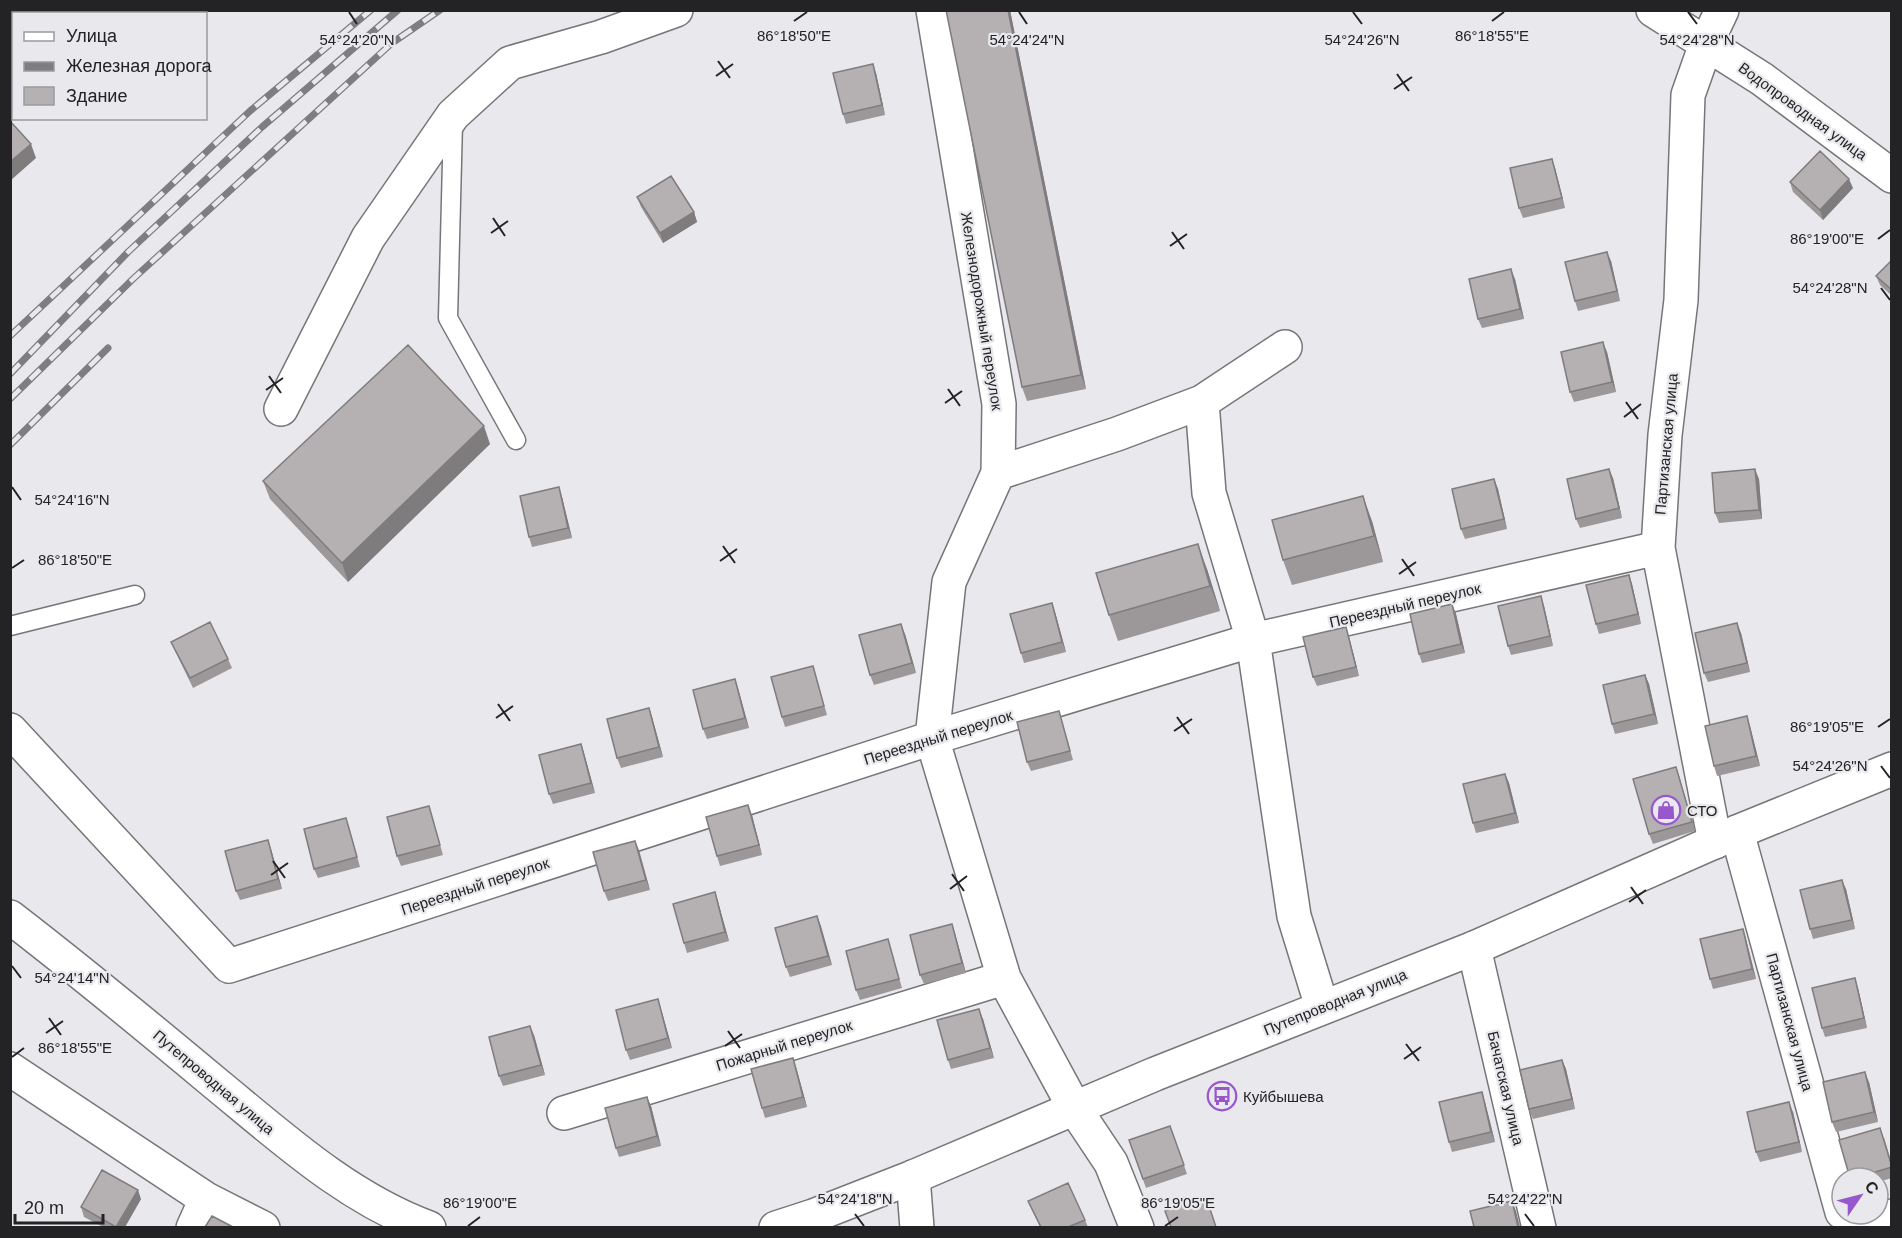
<svg xmlns="http://www.w3.org/2000/svg" width="1902" height="1238" font-family="Helvetica,sans-serif">
  <rect width="100%" height="100%" fill="#e9e9ed"/>
  <g fill="none" stroke-linecap="round" stroke-linejoin="round">
    <g stroke="#76767a" stroke-width="21">
      <path id="lane" d="M453,122l-5,196 68,122
        M10,626l125,-31"/>
    </g>
    <g stroke="#76767a" stroke-width="36">
      <path id="street" d="M933,10l66,394 -1,69 -49,109 -17,156 72,240 71,131 36,54 26,65
        M1653,10l109,69 130,97
        M1202,402l7,91 44,147 41,276 28,91
        M281,409l87,-171 85,-123 57,-52 91,-26 75,-27
        M998,473l119,-39 85,-32 83,-55
        M10,730l219,236 703,-228 321,-98 405,-92
        M1737,832l105,380
        M1715,842l-57,-294 7,-113 16,-135 7,-205 18,-51 16,-34
        M1474,948l65,280
        M10,1069l196,130 57,29
        M564,1113l440,-135
        M913,1177l4,51
        M193,1228l13,-29
        M1852,1228l40,-12"/>
    </g>
    <g stroke="#76767a" stroke-width="36">
      <path id="secondary" d="M10,917c70,54 138,110 205,166 66,54 132,115 214,145
        M776,1228l37,-12 100,-39 242,-103 319,-126 263,-116 155,-63"/>
    </g>
    <use href="#lane" stroke="#fff" stroke-width="18"/>
    <use href="#street" stroke="#fff" stroke-width="33"/>
    <use href="#secondary" stroke="#fff" stroke-width="33"/>
    <g stroke="#7e7e81" stroke-width="7">
      <path id="rail" d="M183,14l3,-4
        M10,336l240,-225 121,-101
        M10,374l118,-122 134,-125 136,-117
        M10,399l124,-121 258,-235 48,-33
        M10,445l98,-97"/>
    </g>
    <use href="#rail" stroke="#e9e9ed" stroke-width="4.5" stroke-dasharray="14" stroke-linecap="butt"/>
  </g>
  <path fill="#9c989a" d="M946,10h64l76,379 -59,12 -5,-14z
    M876,73l9,42 -39,9 -3,-10z
    M1555,168l10,40 -42,10 -4,-10z
    M1790,182l63,6 -30,32 -30,-28z
    M637,197l57,15 3,10 -34,21 -22,-36z
    M1892,260v36l-12,-11 -4,-9z
    M1611,261l9,40 -42,10 -3,-10z
    M1515,279l9,40 -42,9 -4,-9z
    M1607,352l9,40 -42,10 -4,-10z
    M490,444l-142,138 -78,-83 -7,-18z
    M1613,478l9,40 -42,10 -4,-9z
    M1494,479l4,10 9,40 -42,10 -4,-10z
    M1759,479l3,40 -43,4 -4,-10z
    M562,497l10,41 -40,9 -3,-10z
    M1372,521l11,41 -91,23 -9,-25z
    M1207,569l13,42 -102,30 -9,-26z
    M1629,575l3,9 9,40 -42,10 -3,-10z
    M1452,604l4,10 9,39 -43,10 -3,-9z
    M1544,606l9,40 -42,9 -3,-9z
    M1055,612l11,40 -42,11 -3,-10z
    M1741,633l9,39 -42,10 -4,-9z
    M905,634l11,39 -42,12 -4,-10z
    M1349,637l10,39 -42,10 -4,-9z
    M171,642l57,17 4,9 -39,20 -18,-37z
    M813,666l14,49 -42,12 -3,-10z
    M1645,675l4,9 9,40 -43,10 -3,-10z
    M735,679l14,49 -42,11 -4,-10z
    M649,708l3,9 11,40 -42,11 -4,-10z
    M1062,721l11,39 -42,11 -4,-9z
    M1750,726l10,40 -43,10 -3,-10z
    M581,744l3,9 11,40 -42,11 -4,-10z
    M1676,767l19,64 -42,13 -4,-10z
    M1505,774l4,9 10,40 -43,10 -3,-10z
    M429,806l14,49 -42,11 -4,-10z
    M752,815l10,40 -42,11 -3,-10z
    M349,827l11,40 -42,11 -4,-9z
    M635,841l15,49 -42,11 -4,-10z
    M271,849l11,40 -42,11 -4,-9z
    M1846,889l9,40 -42,10 -3,-10z
    M715,892l3,10 11,39 -42,12 -3,-10z
    M817,916l15,49 -42,12 -4,-10z
    M952,924l14,49 -42,11 -4,-9z
    M1743,929l3,10 10,40 -43,10 -3,-10z
    M891,949l11,39 -42,12 -4,-10z
    M1858,988l9,40 -42,9 -3,-9z
    M661,1009l11,39 -42,12 -4,-10z
    M983,1019l11,39 -43,11 -3,-9z
    M534,1035l11,40 -42,11 -4,-10z
    M1562,1060l4,9 9,40 -42,10 -4,-10z
    M796,1067l11,40 -42,11 -3,-10z
    M1869,1082l9,40 -42,10 -4,-10z
    M647,1097l4,9 10,40 -42,11 -3,-9z
    M1485,1102l10,40 -43,10 -3,-10z
    M1793,1112l9,40 -42,10 -4,-10z
    M1170,1126l17,48 -41,14 -17,-48z
    M1884,1137l8,27v14l-14,4v-4h-28z
    M141,1199l-16,28h-22l-19,-10 -3,-10z
    M1028,1201l57,19 3,7h-48z"/>
  <path fill="#7f7c7d" d="M1008,10h2l76,379 -5,-14z
    M873,64l3,9 9,42 -3,-10z
    M31,144l5,14 -26,23v-19z
    M1552,159l3,9 10,40 -3,-10z
    M1849,179l4,9 -30,32 -3,-10z
    M694,212l3,10 -34,21 -3,-10z
    M1607,252l4,9 9,40 -3,-10z
    M1511,269l4,10 9,40 -4,-10z
    M1603,342l4,10 9,40 -4,-10z
    M484,426l6,18 -142,138 -6,-19z
    M1609,469l4,9 9,40 -3,-10z
    M1755,469l4,10 3,40 -3,-9z
    M1494,479l4,10 9,40 -3,-10z
    M559,487l3,10 10,41 -4,-10z
    M1363,496l9,25 11,41 -9,-26z
    M1198,544l9,25 13,42 -10,-25z
    M1629,575l3,9 9,40 -3,-10z
    M1541,596l3,10 9,40 -3,-10z
    M1052,603l3,9 11,40 -4,-10z
    M1452,604l4,10 9,39 -4,-9z
    M1737,623l4,10 9,39 -3,-9z
    M901,624l4,10 11,39 -4,-10z
    M1346,627l3,10 10,39 -3,-9z
    M1645,675l4,9 9,40 -4,-10z
    M735,679l3,9 11,40 -4,-10z
    M649,708l3,9 11,40 -4,-10z
    M1747,716l3,10 10,40 -4,-10z
    M581,744l3,9 11,40 -4,-10z
    M1676,767l3,9 16,55 -3,-9z
    M1505,774l4,9 10,40 -4,-10z
    M748,805l4,10 10,40 -3,-10z
    M268,840l3,9 11,40 -4,-10z
    M635,841l4,9 11,40 -4,-10z
    M1842,880l4,9 9,40 -3,-9z
    M715,892l3,10 11,39 -4,-9z
    M817,916l4,10 11,39 -4,-9z
    M952,924l3,9 11,40 -4,-10z
    M1743,929l3,10 10,40 -4,-10z
    M1855,978l3,10 9,40 -3,-10z
    M658,999l3,10 11,39 -4,-10z
    M979,1009l4,10 11,39 -4,-10z
    M530,1026l4,9 11,40 -4,-10z
    M793,1058l3,9 11,40 -4,-10z
    M1562,1060l4,9 9,40 -3,-10z
    M1865,1072l4,10 9,40 -4,-10z
    M1482,1092l3,10 10,40 -4,-10z
    M647,1097l4,9 10,40 -4,-10z
    M1789,1102l4,10 9,40 -3,-10z
    M138,1190l3,9 -16,28h-8z
    M1512,1201l4,10 4,16h-2z"/>
  <path fill="#b5b1b3" stroke="#7f7c7d" stroke-width="1.5" d="M946,10h62l73,365 -59,12z
    M873,64l9,41 -39,9 -10,-41z
    M10,121l21,23 -21,18z
    M1820,151l29,28 -29,31 -30,-28z
    M1552,159l10,39 -43,10 -9,-40z
    M671,176l23,36 -34,21 -23,-36z
    M1607,252l10,39 -42,10 -10,-39z
    M1892,260v30l-16,-14z
    M1511,269l9,40 -42,10 -9,-40z
    M1603,342l9,40 -42,10 -9,-40z
    M408,345l76,81 -142,137 -79,-82z
    M1609,469l10,39 -43,11 -9,-40z
    M1755,469l4,41 -44,3 -3,-40z
    M1494,479l10,40 -43,10 -9,-40z
    M559,487l9,41 -39,9 -9,-41z
    M1363,496l11,40 -91,24 -11,-40z
    M1198,544l12,42 -101,29 -13,-42z
    M1629,575l9,39 -42,10 -10,-39z
    M1541,596l9,40 -42,10 -10,-40z
    M1052,603l10,39 -41,11 -11,-39z
    M1452,604l9,40 -42,10 -9,-40z
    M210,622l18,37 -38,19 -19,-36z
    M1737,623l10,40 -43,10 -9,-40z
    M901,624l11,39 -42,12 -11,-40z
    M1346,627l10,40 -43,10 -10,-40z
    M813,666l11,40 -42,11 -11,-40z
    M1645,675l9,39 -42,10 -9,-39z
    M735,679l10,39 -42,11 -10,-39z
    M649,708l10,39 -42,11 -10,-39z
    M1059,711l11,40 -43,11 -10,-40z
    M1747,716l9,40 -42,10 -9,-40z
    M581,744l10,39 -42,11 -10,-39z
    M1676,767l16,55 -43,12 -16,-55z
    M1505,774l10,39 -42,10 -10,-39z
    M748,805l11,40 -42,11 -11,-39z
    M429,806l11,39 -43,11 -10,-39z
    M346,818l11,39 -43,12 -10,-40z
    M268,840l10,39 -42,12 -11,-40z
    M635,841l11,39 -42,11 -11,-39z
    M1842,880l10,40 -42,9 -10,-39z
    M715,892l10,40 -41,11 -11,-39z
    M817,916l11,40 -42,11 -11,-39z
    M952,924l10,39 -42,12 -10,-40z
    M1743,929l9,40 -42,10 -10,-40z
    M888,939l11,40 -43,11 -10,-39z
    M1855,978l9,40 -42,10 -10,-40z
    M658,999l10,39 -42,12 -10,-40z
    M979,1009l11,39 -42,12 -11,-40z
    M530,1026l11,39 -42,11 -10,-39z
    M793,1058l10,39 -41,11 -11,-39z
    M1562,1060l10,39 -43,10 -9,-39z
    M1865,1072l9,40 -42,10 -9,-40z
    M1482,1092l9,40 -42,10 -10,-40z
    M647,1097l10,39 -41,12 -11,-40z
    M1789,1102l10,40 -43,10 -9,-40z
    M1170,1126l14,39 -41,14 -14,-39z
    M1880,1128l12,39 -37,11h-5l-11,-38z
    M102,1170l36,20 -22,37 -35,-20z
    M1068,1183l17,37 -17,7h-27l-13,-26z
    M1206,1197l10,30h-45l-6,-16z
    M1512,1201l6,26h-44l-4,-16z
    M212,1216l21,11h-28z"/>
  <path fill="none" stroke="#232325" stroke-width="2" d="M349,12l8,12M1019,12l8,12M1353,12l9,12M1688,12l9,12M794,21l13,-9M1492,21l12,-9M718,61l12,17M1397,74l12,17M716,76l17,-12M1394,89l18,-12M493,218l12,18M1172,232l12,17M491,233l17,-12M1878,239l12,-9M1170,246l17,-12M1881,288l9,12M269,376l12,17M948,389l12,17M266,390l17,-12M1626,402l12,17M945,403l17,-12M1624,417l17,-13M12,487l9,13M723,546l12,17M1402,559l12,17M720,561l17,-12M12,568l12,-8M1399,574l17,-12M498,704l12,17M1177,717l12,17M496,718l17,-12M1878,727l12,-8M1174,731l18,-12M1881,766l9,12M273,861l12,17M952,874l12,17M271,875l17,-12M1631,887l12,17M950,889l17,-13M1629,902l17,-12M12,966l9,12M49,1018l12,17M728,1031l12,17M46,1033l17,-12M1406,1044l13,17M725,1046l17,-12M12,1057l12,-9M1404,1059l17,-12M855,1214l9,12M1525,1214l9,12M468,1226l12,-9M1165,1226l13,-9"/>
  <defs>
    <g id="shop-ring" transform="scale(1.5)"><circle r="9.5" fill="#e9e9ed" stroke="#9758ce" stroke-width="1.5"/><path d="M-5-2.5h2.3a2.7 3.5 0 0 1 5.4 0H5L5.5 6h-11ZM-1.5-2.5h3a1.5 2.3 0 0 0-3 0Z" fill="#9758ce"/></g>
    <g id="bus-ring" transform="scale(1.5)"><circle r="9.5" fill="#e9e9ed" stroke="#9758ce" stroke-width="1.5"/><path d="M-5-6H5V4H4V6H2V4H-2V6H-4V4H-5ZM-3.5-4V0h7V-4ZM-3.5 1.2v1.5H-2V1.2ZM2 1.2v1.5H3.5V1.2Z" fill="#9758ce"/></g>
  </defs>
  <g fill-rule="evenodd">
    <use href="#shop-ring" x="1666" y="810"/>
    <use href="#bus-ring" x="1222" y="1096"/>
  </g>
  <g text-anchor="middle" dominant-baseline="central" stroke-width="4.5" stroke-linejoin="round" paint-order="stroke">
    <g font-size="15" fill="#232325" stroke="#e9e9ed">
      <text transform="translate(1803 111) rotate(36)">Водопроводная улица</text>
      <text transform="translate(982 311) rotate(81)">Железнодорожный переулок</text>
      <text transform="translate(1666 444) rotate(-85)">Партизанская улица</text>
      <text transform="translate(1405 605) rotate(-13)">Переездный переулок</text>
      <text transform="translate(938 737) rotate(-17)">Переездный переулок</text>
      <text transform="translate(475 886) rotate(-18)">Переездный переулок</text>
      <text transform="translate(1335 1002) rotate(-22)">Путепроводная улица</text>
      <text transform="translate(1790 1022) rotate(75)">Партизанская улица</text>
      <text transform="translate(784 1045) rotate(-17)">Пожарный переулок</text>
      <text transform="translate(214 1082) rotate(40)">Путепроводная улица</text>
      <text transform="translate(1506 1088) rotate(77)">Бачатская улица</text>
    </g>
    <g font-size="15" fill="#232325" stroke="#e9e9ed" text-anchor="start">
      <text x="1687" y="810">СТО</text>
      <text x="1243" y="1096">Куйбышева</text>
    </g>
  </g>
  <g font-size="15" text-anchor="middle" fill="#232325" stroke="#e9e9ed" stroke-width="4.5" stroke-linejoin="round" paint-order="stroke">
    <text x="794" y="41">86°18'50"E</text>
    <text x="1492" y="41">86°18'55"E</text>
    <text x="357" y="45">54°24'20"N</text>
    <text x="1027" y="45">54°24'24"N</text>
    <text x="1362" y="45">54°24'26"N</text>
    <text x="1697" y="45">54°24'28"N</text>
    <text x="1827" y="244">86°19'00"E</text>
    <text x="1830" y="293">54°24'28"N</text>
    <text x="72" y="505">54°24'16"N</text>
    <text x="75" y="565">86°18'50"E</text>
    <text x="1827" y="732">86°19'05"E</text>
    <text x="1830" y="771">54°24'26"N</text>
    <text x="72" y="983">54°24'14"N</text>
    <text x="75" y="1053">86°18'55"E</text>
    <text x="855" y="1204">54°24'18"N</text>
    <text x="1525" y="1204">54°24'22"N</text>
    <text x="480" y="1208">86°19'00"E</text>
    <text x="1178" y="1208">86°19'05"E</text>
  </g>
  <rect width="1902" height="1238" fill="none" stroke="#232325" stroke-width="24"/>
  <rect x="12" y="12" width="195" height="108" fill="#e9e9ed" stroke="#9a9a9d" stroke-width="1.5"/>
  <rect x="24" y="32" width="30" height="9" fill="#ffffff" stroke="#9a9a9d" stroke-width="1.5"/>
  <text x="66" y="42" font-size="18" fill="#232325">Улица</text>
  <rect x="24" y="62" width="30" height="9" fill="#7e7e81" stroke="#9a9a9d" stroke-width="1.5"/>
  <text x="66" y="72" font-size="18" fill="#232325">Железная дорога</text>
  <rect x="24" y="87" width="30" height="18" fill="#b5b1b3" stroke="#9a9a9d" stroke-width="1.5"/>
  <text x="66" y="102" font-size="18" fill="#232325">Здание</text>
  <g transform="translate(1860 1196) rotate(55)"><circle r="28" fill="#e9e9ed" stroke="#9a9a9d" stroke-width="1.5"/>
  <path d="M0-4.5L10 22L0 15L-10 22Z" fill="#9758ce"/>
  <text y="-9" font-size="16" font-weight="bold" text-anchor="middle" fill="#232325">С</text>
  </g>
  <path d="M15 1214v9h88v-9" fill="none" stroke="#232325" stroke-width="3"/>
  <text x="24" y="1214" font-size="18" fill="#232325" stroke="#e9e9ed" stroke-width="4.5" paint-order="stroke">20 m</text>
</svg>
